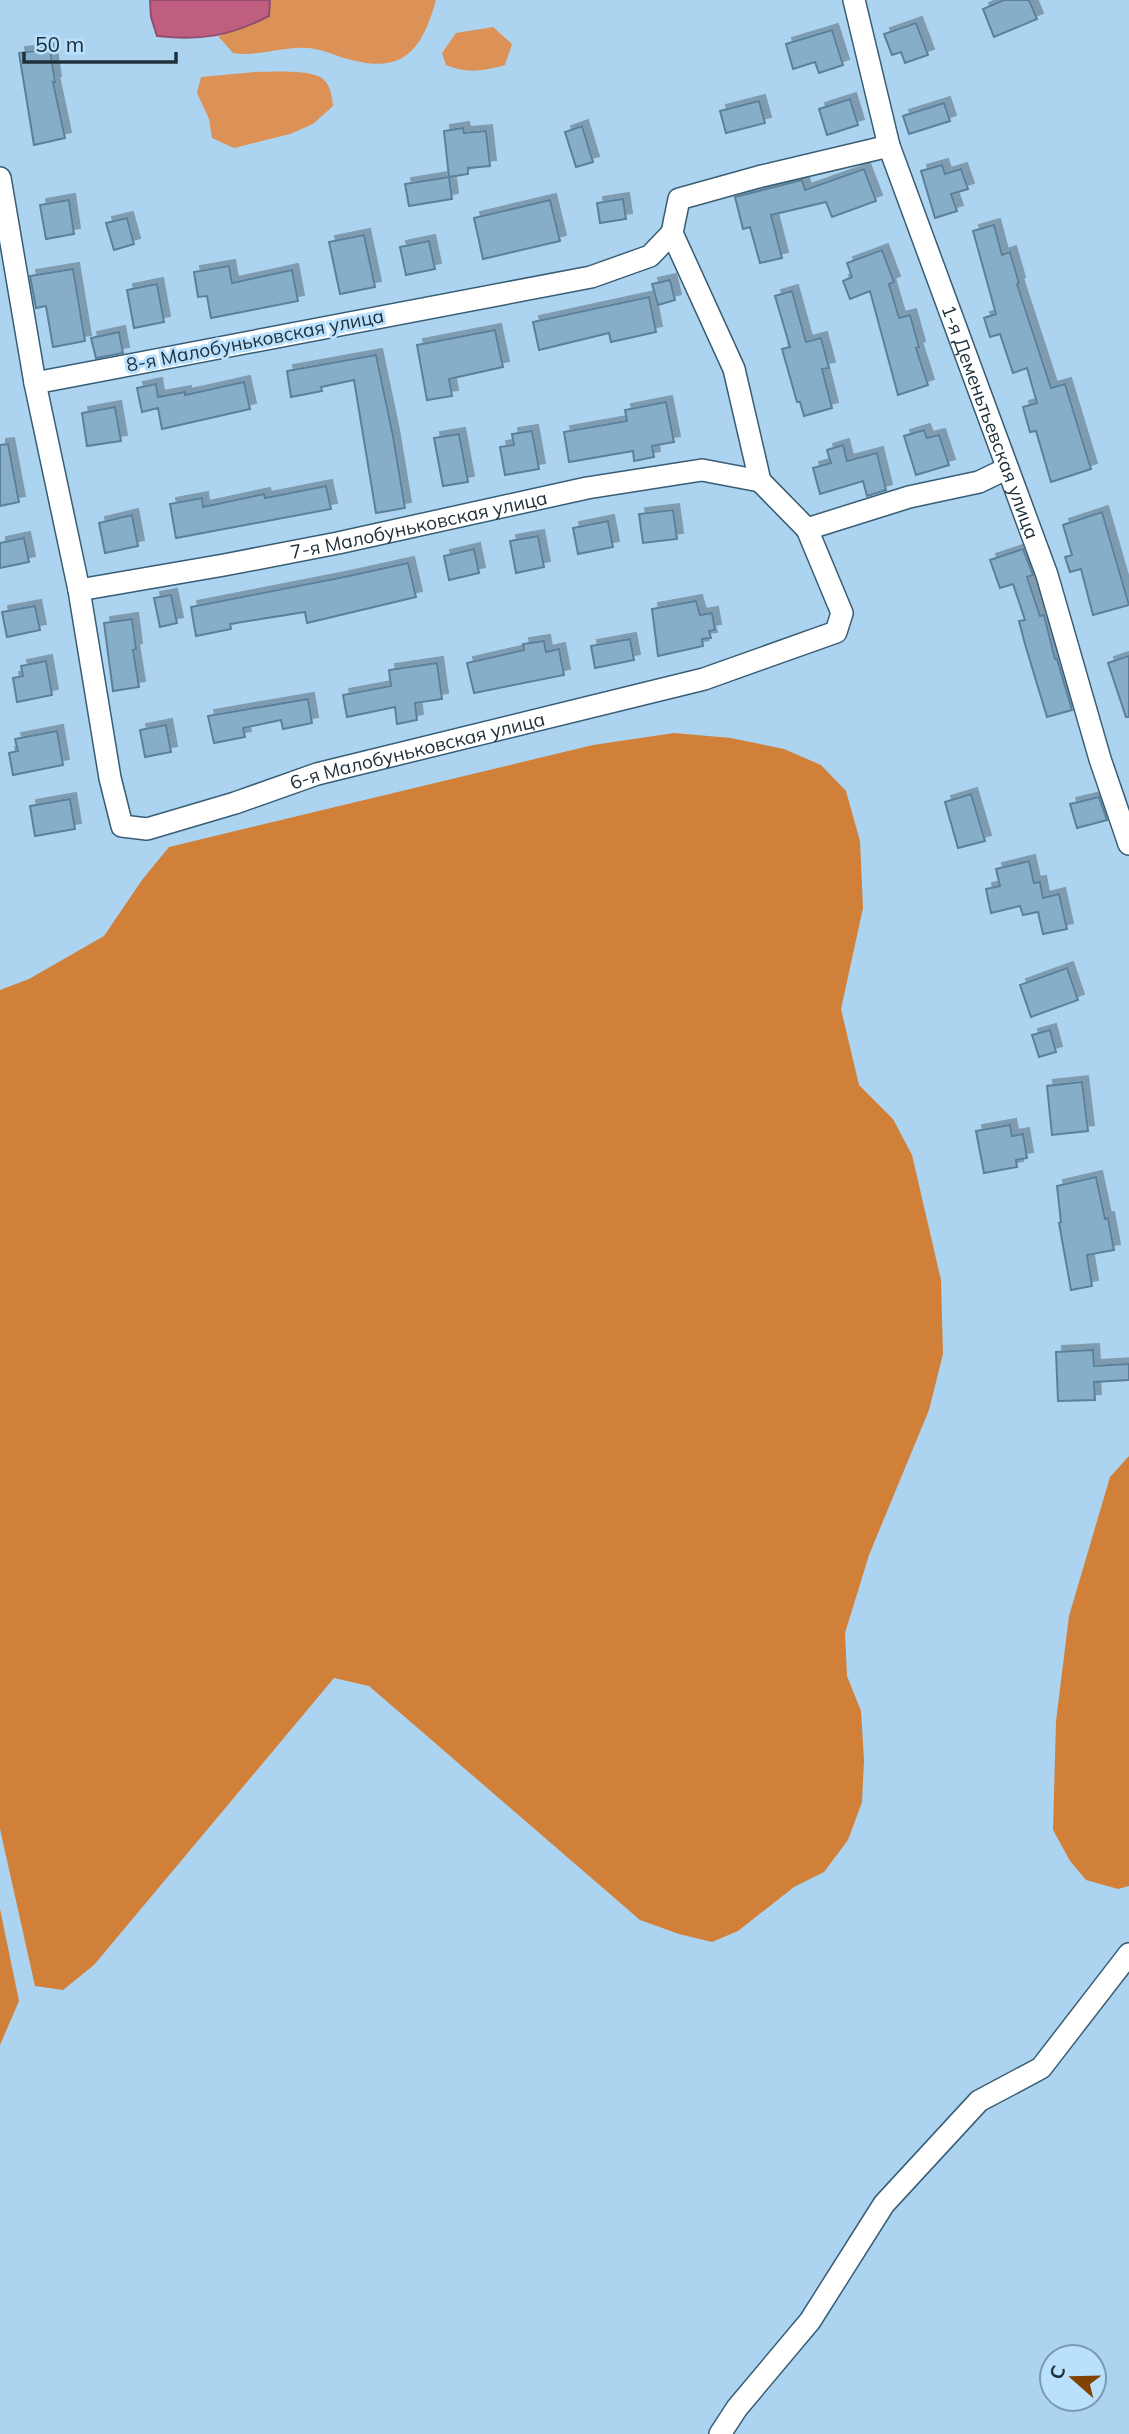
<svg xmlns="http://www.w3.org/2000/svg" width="1129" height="2434" font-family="Mulish,sans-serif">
  <defs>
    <filter id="shadow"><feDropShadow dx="6" dy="-6" stdDeviation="0" flood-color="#0004"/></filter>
  </defs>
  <rect width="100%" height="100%" fill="#acd4f0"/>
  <path fill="#dc9256" d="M270,0h166c-15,54 -35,75 -92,58 -12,-4 -23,-9 -36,-10 -25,-2 -51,9 -75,5l-15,-17 37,-13 16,-20z
    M493,27l19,17 -7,21c-20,6 -39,9 -59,0l-4,-12 14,-20z
    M255,72c15,0 56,-3 68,7 8,7 9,17 10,27l-20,18 -23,10 -56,14 -22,-10 -3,-19 -12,-26 4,-16z"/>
  <path fill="#d1803a" d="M674,733l57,5 53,11 37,16 25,26 14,50 3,67 -22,101 18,76 34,34 19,36 29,125 2,74 -14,56 -60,145 -24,78 2,43 14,35 3,49 -2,42 -14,38 -24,32 -30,15 -56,44 -26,11 -33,-8 -39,-14 -271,-234 -35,-8 -240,287 -31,25 -28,-4 -35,-157v-839l29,-11 75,-43 38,-56 27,-33 424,-102z
    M1129,1456v430l-11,3 -32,-9 -16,-19 -17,-31 3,-109 13,-105 41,-139z
    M0,1909l19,92 -19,44z"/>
  <path fill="#c05e82" stroke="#90506c" stroke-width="2" d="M150,0h120l-1,16c-39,20 -68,25 -112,20l-6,-19z"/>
  <path fill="#87aec9" stroke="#5b809a" stroke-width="2" filter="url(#shadow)" d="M1004,0h25l8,19 -43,18 -11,-28z
    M916,23l12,32 -23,8 -4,-11 -9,3 -8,-21z
    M832,30l11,35 -24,8 -4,-11 -22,7 -7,-25z
    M50,49l5,33h-2l12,56 -31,7 -15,-92z
    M850,99l8,26 -31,10 -8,-26z
    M759,101l6,22 -39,10 -6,-22z
    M944,103l6,18 -41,13 -6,-18z
    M582,126l11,36 -17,5 -11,-35z
    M463,128l1,5 22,-2 4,35 -22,2v6l-19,3 -5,-46z
    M942,165l3,9 16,-5 7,20 -17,5 6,17 -22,7 -14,-47z
    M864,169l12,32 -44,16 -6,-15 -55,13 11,43 -22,5 -10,-36 -7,2 -8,-32 67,-17 3,10z
    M449,177l3,22 -43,7 -4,-22z
    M623,199l3,20 -26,4 -3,-20z
    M69,200l5,34 -28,5 -6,-34z
    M550,200l10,41 -77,18 -9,-41z
    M127,218l7,26 -20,6 -8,-27z
    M994,225l8,30 8,-3 9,31 -2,1 34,104 14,-4 26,85 -40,13 -15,-51 -6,1 -7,-25 14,-4 -10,-35 -14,5 -13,-39 -10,3 -6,-19 12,-4 -23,-83z
    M364,235l11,52 -35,7 -11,-52z
    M429,241l6,28 -29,6 -6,-28z
    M882,250l12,32 -5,2 10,34 11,-3 9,32 -3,1 12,37 -30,10 -28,-104 -20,8 -7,-18 9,-4 -5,-14z
    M229,266l3,17 60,-13 6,31 -87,17 -4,-22 -9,1 -4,-25z
    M73,269l12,72 -32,6 -7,-41 -10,2 -6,-32z
    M670,280l5,20 -17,5 -6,-21z
    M157,284l7,38 -30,6 -7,-38z
    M792,291l14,51 15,-4 8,30 -7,1 10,39 -28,8 -4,-14h-3l-15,-53 8,-2 -15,-51z
    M649,297l7,35 -45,10 -2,-9 -70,17 -6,-28z
    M495,330l8,37 -54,12 3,17 -25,4 -10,-55z
    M119,332l4,21 -27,5 -5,-20z
    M376,355l17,81 12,72 -29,5 -22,-133 -33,7 1,4 -31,6 -4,-26z
    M244,382l6,27 -88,20 -4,-21 -16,4 -5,-24 19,-4 2,13 27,-5v3z
    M666,402l8,40 -22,4 2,11 -20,4 -1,-10 -64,11 -5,-30 63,-11 -2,-11z
    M115,407l6,34 -34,5 -5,-33z
    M924,430l3,8 12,-3 10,30 -33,10 -12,-39z
    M532,431l7,38 -34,6 -5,-28 14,-2 -2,-11z
    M459,434l9,48 -25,4 -9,-48z
    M8,444l11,58 -19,4v-61z
    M843,445l4,16 30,-8 9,37 -19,6 -4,-15 -43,13 -7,-26 18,-5 -4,-13z
    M326,486l5,23 -155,29 -6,-34 32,-6 1,9 61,-13 1,4z
    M673,510l4,29 -34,4 -4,-29z
    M1102,512l27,93 -36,10 -12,-46 -11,3 -5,-15 7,-2 -9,-30z
    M132,515l6,31 -33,7 -6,-30z
    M608,521l5,26 -35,7 -5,-26z
    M538,536l6,31 -28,6 -6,-32z
    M24,538l5,24 -29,6v-25z
    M474,549l5,24 -30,7 -5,-24z
    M1023,549l10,26 -6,2 13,39 4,-1 11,44h2l15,51 -25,7 -22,-73 -6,-23 6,-1 -12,-36 -13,4 -10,-28z
    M408,563l8,34 -109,26 -2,-11 -75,12 1,5 -35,7 -5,-29 153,-30z
    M171,595l6,28 -17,4 -6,-29z
    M696,601l4,14 12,-2 3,17 -6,1 2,7 -9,1 1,7 -45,10 -6,-47z
    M35,606l5,24 -33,7 -5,-25z
    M132,619l4,30 -3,1 6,37 -26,4 -9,-68z
    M630,639l4,21 -39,8 -4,-22z
    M544,641l2,11 13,-3 5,26 -90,18 -7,-30 57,-13 -1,-6z
    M1129,656v61h-3l-18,-54z
    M46,661l6,34 -35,7 -4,-24 10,-2 -2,-10z
    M437,663l5,36 -27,4 2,17 -20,4 -2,-17 -48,10 -4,-22 48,-9 -2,-16z
    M308,699l4,24 -29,6 -2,-9 -38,8 2,9 -31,6 -6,-27z
    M166,725l5,27 -26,5 -5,-27z
    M57,731l6,34 -50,10 -4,-22 9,-2 -3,-12z
    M971,794l14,47 -27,7 -13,-46z
    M1099,797l8,23 -30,8 -7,-24z
    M70,799l5,30 -40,7 -5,-30z
    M1029,861l5,22 6,-1 3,16 16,-4 8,35 -24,5 -5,-22 -15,3 -3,-9 -29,7 -5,-24 14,-3 -4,-17z
    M1067,968l11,32 -47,17 -11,-32z
    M1050,1030l6,22 -17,5 -7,-22z
    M1082,1082l6,49 -36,4 -5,-49z
    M1010,1125l2,11 11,-2 4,24 -11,2 1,7 -33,6 -8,-42z
    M1096,1177l9,42 3,-1 6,32 -27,5 5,31 -21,4 -12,-67 2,-1 -4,-36z
    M1093,1350l1,16 35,-2v16l-35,2 1,18 -37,1 -2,-49z"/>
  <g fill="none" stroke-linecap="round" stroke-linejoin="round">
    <g stroke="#385d75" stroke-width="24">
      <g id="minor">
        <path id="s1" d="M854,0l35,146 158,429 53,184 29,85"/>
        <path d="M889,146l-131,31 -79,22 -7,34 62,136 26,112 47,48 102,-32 70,-15 27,-13"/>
        <path d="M0,178l35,205"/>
        <path id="s2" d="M672,233l-22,23 -59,21 -556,106 44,207 31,188 12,48 25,3 88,-26 82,-29 387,-95 132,-47 6,-19 -35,-84"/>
        <path id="s3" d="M79,590l145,-25 114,-22 249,-55 115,-18 58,11"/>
        <path d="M720,2434l17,-26 73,-87 74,-117 95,-103 62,-33 88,-114"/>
      </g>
    </g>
    <use href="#minor" stroke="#fff" stroke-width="21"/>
  </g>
  <g text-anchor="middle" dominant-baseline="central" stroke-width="6" stroke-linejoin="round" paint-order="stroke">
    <g font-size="19" fill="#20303a" stroke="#b9e1fe">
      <text transform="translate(255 340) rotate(-11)">8-я Малобуньковская улица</text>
      <text stroke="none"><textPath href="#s1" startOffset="444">1-я Деменьтьевская улица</textPath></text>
      <text stroke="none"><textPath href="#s3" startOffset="346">7-я Малобуньковская улица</textPath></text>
      <text stroke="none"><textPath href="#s2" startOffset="1419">6-я Малобуньковская улица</textPath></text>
    </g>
  </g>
  <g transform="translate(1073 2378) rotate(290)"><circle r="33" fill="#b9e1fe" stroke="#7c9ab0" stroke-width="2"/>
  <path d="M0-5L12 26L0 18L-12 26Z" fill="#814400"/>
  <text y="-10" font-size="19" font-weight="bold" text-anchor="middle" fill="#20303a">С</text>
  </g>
  <path d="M24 52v10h152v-10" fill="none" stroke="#20303a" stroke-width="3.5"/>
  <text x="35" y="52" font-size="21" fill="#20303a" stroke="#b9e1fe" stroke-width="5" paint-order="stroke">50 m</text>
</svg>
